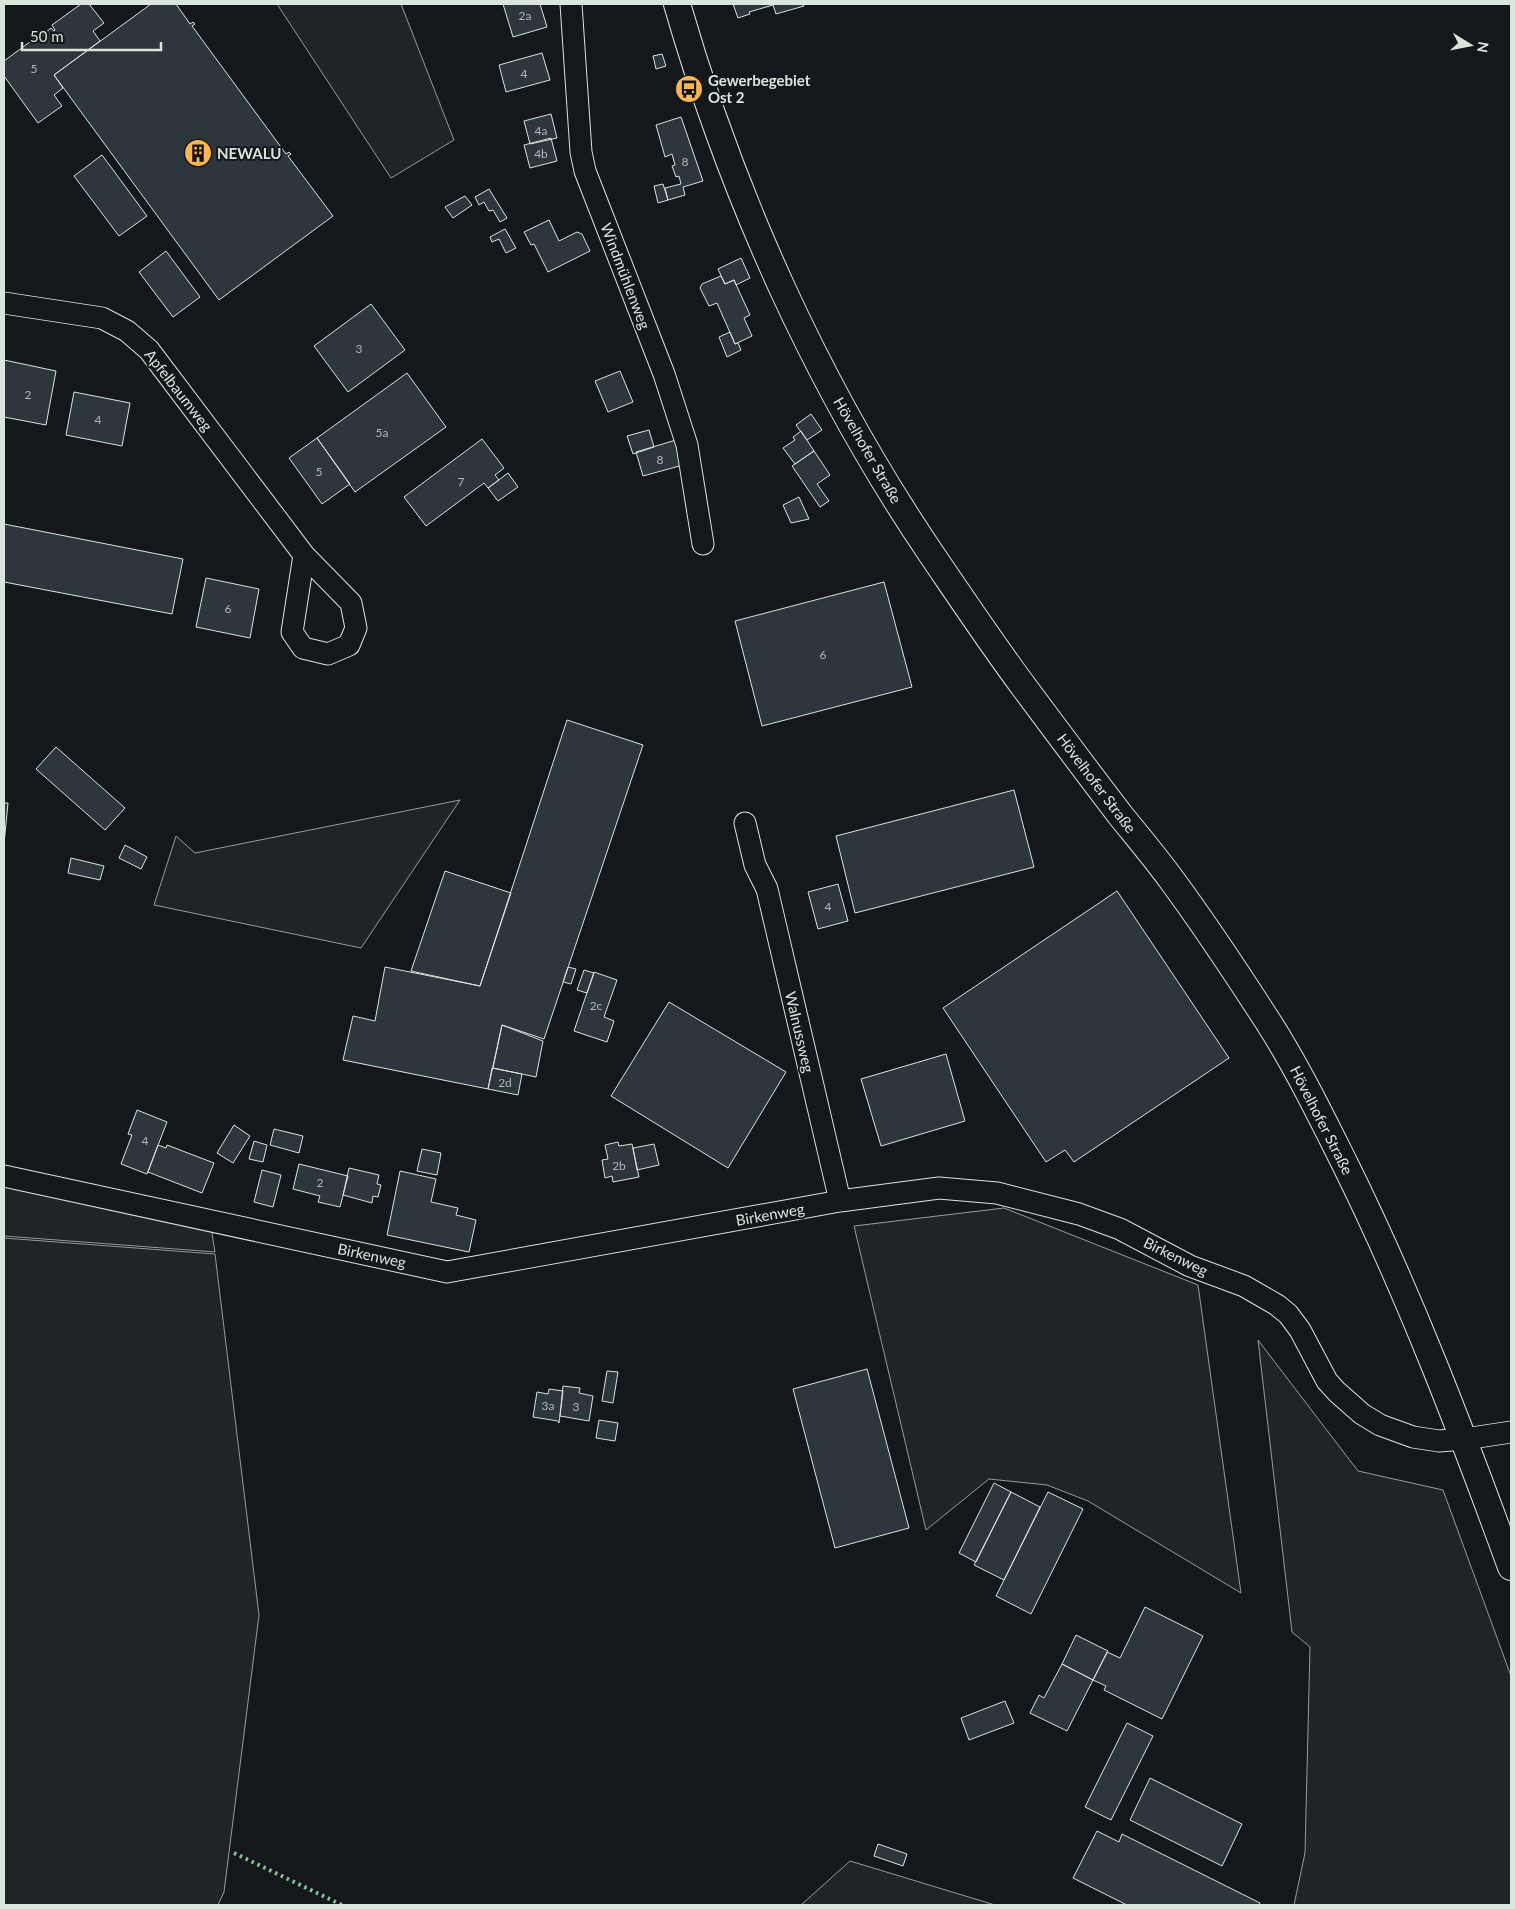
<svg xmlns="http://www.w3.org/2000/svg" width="1515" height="1909" font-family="Lato,sans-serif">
  <rect width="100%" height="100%" fill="#14181c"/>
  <path fill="#202428" stroke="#939e99" d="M277,4h124l53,136 -63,38z
    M460,800l-99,148 -207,-43 22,-69 19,17z
    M4,1180l206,41 5,31 -211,-16z
    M1004,1208l194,77 43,308 -153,-92 -41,-16 -58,-6 -63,51 -72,-304z
    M4,1238l211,16 44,361 -35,277 -6,13h-214z
    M1258,1340l100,131 85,19 68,186v229h-217l11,-52 5,-206 -18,-15z
    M850,1861l145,44h-194z"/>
  <path fill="#2c363c" stroke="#d8e6dc" d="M81,4h8l15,19 -11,8 7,10 -46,34 9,13 -9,7 8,11 -24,17 -34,-47v-15l38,-28 3,4 2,-1 -2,-3 6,-5 3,3 1,-1 -3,-5z
    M151,4h25l14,20 3,-2 2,2 -3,2 94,128 3,-2 2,2 -3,2 45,60 -114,84 -165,-225z
    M503,4h37l7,23 -34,10z
    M733,4h70l1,2 -28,8 -3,-9 -24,7 1,2 -12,4z
    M542,53l8,27 -44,12 -7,-27z
    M662,54l4,12 -10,3 -3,-13z
    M551,114l6,24 -27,6 -6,-23z
    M681,117l22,64 -20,6 2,8 -17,5 -3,-12 16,-4 -2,-8 -3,1 -4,-11 3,-1 -3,-11 -7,3 -9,-32z
    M551,138l6,23 -27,7 -6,-23z
    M102,155l45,61 -28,20 -45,-60z
    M663,184l5,16 -10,3 -4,-17z
    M489,189l18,29 -7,4 -7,-12 -4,1 -5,-9 -5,3 -4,-8z
    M465,196l7,9 -19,13 -8,-11z
    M549,220l10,21 18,-9 5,2 8,17 -42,21 -14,-28 -3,1 -7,-13z
    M505,229l11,19 -10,5 -7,-14 -7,3 -2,-5z
    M166,251l34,46 -27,20 -34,-45z
    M741,258l9,20 -14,7 -2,-5 -9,4 -7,-15z
    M721,276l4,8 9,-4 16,35 -6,3 8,18 -17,8 -18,-41 -8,3 -9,-18 2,-4z
    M371,304l34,46 -57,42 -34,-46z
    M730,332l5,12 3,-1 3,7 -14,7 -8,-20z
    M4,360l52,11 -10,54 -42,-8z
    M620,371l13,31 -25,10 -13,-31z
    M407,373l39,54 -91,65 -38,-54z
    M74,392l56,11 -8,43 -56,-11z
    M811,414l11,16 -15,10 -11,-15z
    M649,430l5,17 -21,7 -6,-18z
    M801,431l13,20 -19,13 -12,-16 12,-8 -2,-3z
    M317,438l33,46 -28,20 -33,-46z
    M482,439l22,29 -9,7 4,5 -11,8 -4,-5 -58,43 -22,-29z
    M676,440l7,25 -40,11 -7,-24z
    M814,451l16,24 -13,9 12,17 -9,6 -28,-41z
    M508,473l10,14 -20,14 -10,-13z
    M799,497l10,22 -18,4 -8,-18z
    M4,524l179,35 -11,55 -168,-32z
    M206,578l53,11 -9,49 -54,-11z
    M884,582l28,105 -150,39 -27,-105z
    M567,720l76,25 -99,294 -42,-14 -14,64 -145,-29 10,-44 22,5 10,-54 95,19z
    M56,747l69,61 -20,22 -69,-61z
    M1014,790l20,77 -179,46 -19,-77z
    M4,803h4l-4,41z
    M125,845l22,12 -6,12 -22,-11z
    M71,858l33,8 -4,14 -32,-7z
    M445,871l66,22 -31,93 -69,-15z
    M838,884l10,37 -30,8 -10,-37z
    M1117,891l112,167 -155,104 -9,-12 -19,12 -103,-154z
    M568,967l8,2 -5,15 -8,-2z
    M584,970l10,3 -7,20 -10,-3z
    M594,972l23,8 -13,37 10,4 -7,21 -33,-11z
    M669,1002l117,70 -58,96 -117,-72z
    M502,1025l41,16 -7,36 -43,-9z
    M946,1054l19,67 -84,25 -20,-67z
    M492,1068l30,6 -4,21 -30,-6z
    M137,1110l30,12 -20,52 -26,-10 11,-29 -4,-1z
    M234,1125l16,11 -17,27 -16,-10z
    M274,1129l29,7 -4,17 -29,-8z
    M254,1141l13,4 -4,17 -14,-3z
    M618,1142l1,4 13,-2 7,33 -26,5 -1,-6 -7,2 -3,-18 6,-1 -3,-14z
    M654,1144l5,21 -22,5 -4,-22z
    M158,1145l8,3 1,-3 47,18 -12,30 -54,-21z
    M422,1149l19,4 -4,22 -20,-4z
    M299,1164l49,12 -8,31 -22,-5 2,-6 -27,-7z
    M349,1168l30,7 -2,9 4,1 -3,12 -5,-1 -1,7 -29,-8z
    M262,1170l19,5 -8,32 -19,-5z
    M400,1171l36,8 -5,23 27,6 -2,7 20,5 -7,32 -82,-17z
    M867,1369l42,159 -74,20 -42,-159z
    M607,1371l11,1 -5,31 -11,-2z
    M563,1386l17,2 -1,5 14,3 -4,25 -29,-5z
    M549,1389l14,2 -4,32 -1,-2 -25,-4 4,-25 11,2z
    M599,1420l19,3 -3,18 -19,-3z
    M994,1483l17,9 -35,70 -17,-9z
    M1011,1492l29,15 -36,73 -30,-15z
    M1048,1492l35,17 -52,105 -35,-18z
    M1145,1607l58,29 -41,83 -58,-29 2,-4 -13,-6 14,-28 13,6z
    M1076,1635l32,16 -15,29 -31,-16z
    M1062,1664l31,16 -26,51 -37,-18 9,-18 5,3z
    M1005,1701l9,22 -45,17 -8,-22z
    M1127,1723l26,13 -42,84 -26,-13z
    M1150,1778l92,46 -20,42 -92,-46z
    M1097,1831l22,11 3,-8 138,69 -1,2h-132l-54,-27z
    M878,1844l29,10 -4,12 -29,-10z"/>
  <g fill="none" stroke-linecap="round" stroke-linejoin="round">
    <g stroke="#d8e6dc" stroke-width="23">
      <path id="minor" d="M571,4l10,148 4,19 79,203 23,71 16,99
        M4,303l98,15 25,13 22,19 155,205 47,48 5,25 -7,17 -21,9 -25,-6 -11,-16 12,-77
        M745,823l10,42 12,24 73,312
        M4,1176l443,96 393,-71 99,-13 58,5 82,21 41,15 70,37 54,20 33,19 11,9 12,16 27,51 10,11 25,22 18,11 33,12 26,4 26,-2 46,-7"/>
    </g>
    <g stroke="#d8e6dc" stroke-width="28">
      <path id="major" d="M677,4c56,194 141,383 255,551 30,44 60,89 92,132 32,43 64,86 97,129 17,21 34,41 50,63 34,46 65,93 96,141 29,45 53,94 77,142 65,131 117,268 167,405"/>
    </g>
    <use href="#minor" stroke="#14181c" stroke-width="21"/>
    <use href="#major" stroke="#14181c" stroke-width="26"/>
    <path stroke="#8ac095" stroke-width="4" stroke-dasharray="2.5 4" stroke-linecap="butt" d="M234,1853l108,52"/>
  </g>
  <defs>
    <g id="bus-disc" transform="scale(1.4375)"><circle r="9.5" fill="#ffb74d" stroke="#14181c"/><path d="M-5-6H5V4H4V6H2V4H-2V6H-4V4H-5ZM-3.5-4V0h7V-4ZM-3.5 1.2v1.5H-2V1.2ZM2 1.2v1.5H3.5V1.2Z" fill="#111"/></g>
    <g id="building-disc" transform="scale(1.4375)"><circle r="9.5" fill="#ffb74d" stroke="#14181c"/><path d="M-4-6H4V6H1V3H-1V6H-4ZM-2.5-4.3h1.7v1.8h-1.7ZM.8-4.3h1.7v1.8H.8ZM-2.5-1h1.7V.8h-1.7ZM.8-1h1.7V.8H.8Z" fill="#111"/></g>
  </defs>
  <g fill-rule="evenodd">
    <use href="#bus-disc" x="689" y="89"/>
    <use href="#building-disc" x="198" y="153"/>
  </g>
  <g text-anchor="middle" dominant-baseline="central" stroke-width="4" stroke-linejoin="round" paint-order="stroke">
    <g font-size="12" fill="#adbab4">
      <text x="525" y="15">2a</text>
      <text x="34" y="68">5</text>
      <text x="524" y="73">4</text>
      <text x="541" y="130">4a</text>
      <text x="541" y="153">4b</text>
      <text x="685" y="161">8</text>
      <text x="359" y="348">3</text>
      <text x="28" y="394">2</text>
      <text x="98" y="419">4</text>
      <text x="382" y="432">5a</text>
      <text x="660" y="459">8</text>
      <text x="319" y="471">5</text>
      <text x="461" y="481">7</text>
      <text x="228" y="608">6</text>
      <text x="823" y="654">6</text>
      <text x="828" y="906">4</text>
      <text x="596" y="1005">2c</text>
      <text x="505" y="1082">2d</text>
      <text x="145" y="1140">4</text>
      <text x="619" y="1165">2b</text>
      <text x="320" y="1182">2</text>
      <text x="548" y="1405">3a</text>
      <text x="576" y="1406">3</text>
    </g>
    <g font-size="15" font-weight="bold" fill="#d8e6dc" stroke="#14181c" text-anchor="start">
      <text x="708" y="80">Gewerbegebiet<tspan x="708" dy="17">Ost 2</tspan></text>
      <text x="217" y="153">NEWALU</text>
    </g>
    <g font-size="15" fill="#d8e6dc" stroke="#14181c">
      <text transform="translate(626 276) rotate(69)">Windmühlenweg</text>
      <text transform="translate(179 390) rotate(52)">Apfelbaumweg</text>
      <text transform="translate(868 450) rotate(60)">Hövelhofer Straße</text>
      <text transform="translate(1097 783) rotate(53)">Hövelhofer Straße</text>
      <text transform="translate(800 1032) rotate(77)">Walnussweg</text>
      <text transform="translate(1322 1120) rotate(63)">Hövelhofer Straße</text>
      <text transform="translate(770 1214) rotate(-10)">Birkenweg</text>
      <text transform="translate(372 1255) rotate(12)">Birkenweg</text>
      <text transform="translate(1176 1256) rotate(26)">Birkenweg</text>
    </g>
  </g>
  <rect width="1515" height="1909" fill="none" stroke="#d8e6dc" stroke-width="10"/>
  <g transform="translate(1470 45) rotate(100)" stroke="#14181c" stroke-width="4" paint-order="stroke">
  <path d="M0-4L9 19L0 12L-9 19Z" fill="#d8e6dc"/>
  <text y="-8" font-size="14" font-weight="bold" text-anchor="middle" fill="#d8e6dc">N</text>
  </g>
  <path d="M22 42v8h139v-8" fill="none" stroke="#d8e6dc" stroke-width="2.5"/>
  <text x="30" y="42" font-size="15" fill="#d8e6dc" stroke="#14181c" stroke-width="4" paint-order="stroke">50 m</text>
</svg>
